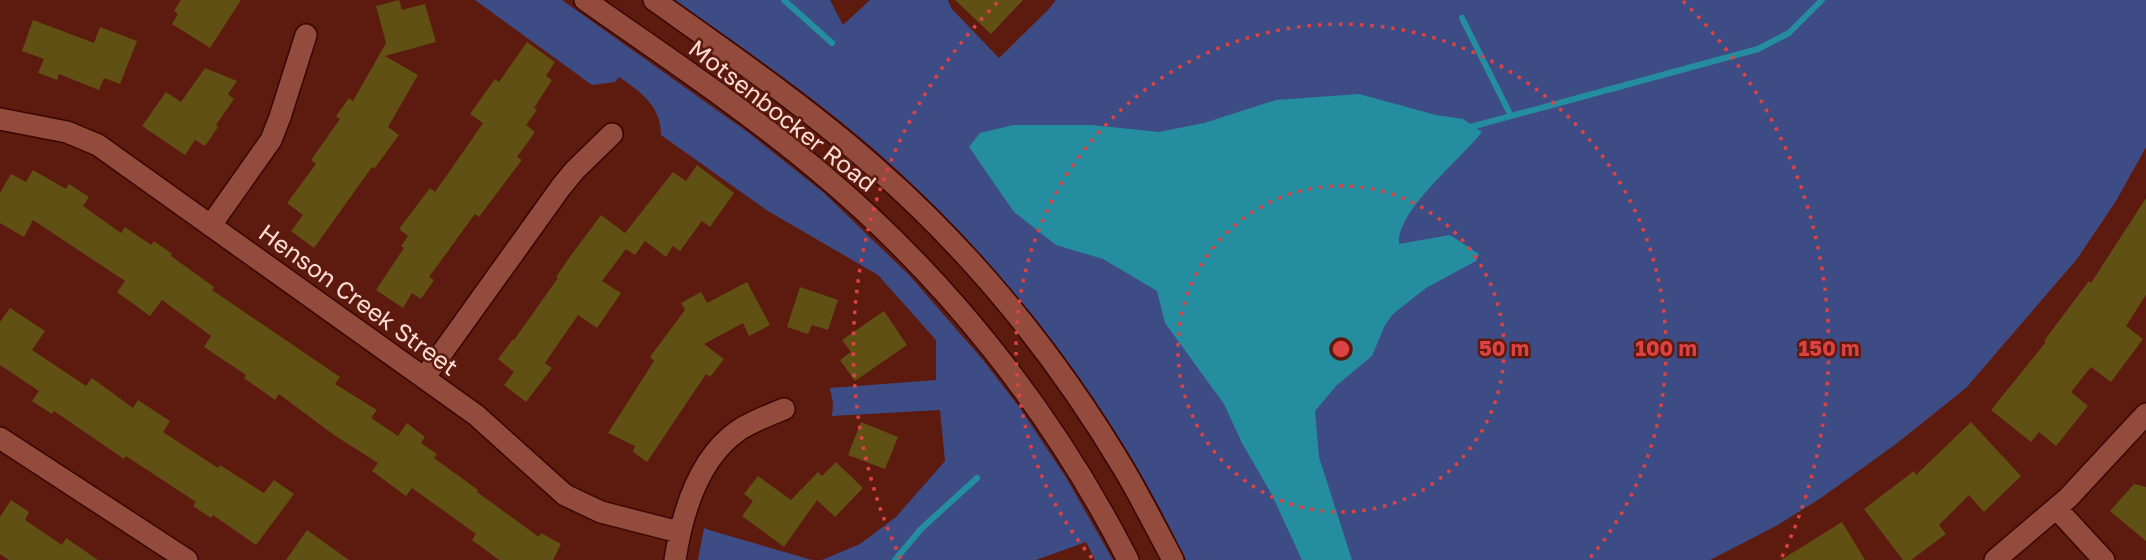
<svg xmlns="http://www.w3.org/2000/svg" width="2146" height="560" font-family="'Golos Text',sans-serif">
  <rect width="100%" height="100%" fill="#5d1a0f"/>
  <path fill="#3e4c85" d="M475,0h87l187,133 75,60 86,83 73,84 37,48 47,71 46,81h-18l-9,-18 -50,18h-214l38,-16 36,-27 49,-56 -5,-51 -108,6 1,-12 -3,-16 106,-8v-40l-58,-65 -110,-64 -107,-76c0,-29 -20,-43 -42,-58l-4,5 -23,3z
    M675,0h155l13,25 27,-25h78l3,8 48,50 49,-48 8,-10h1090v147l-30,54 -39,58 -111,129 -70,56 -75,54 -45,28 -66,34h-524c-71,-150 -176,-289 -300,-400 -66,-59 -139,-109 -211,-160z
    M704,528l5,2 103,30h-114z"/>
  <path fill="#248d9f" d="M1359,94l77,21 27,4 19,13c-21,27 -86,79 -83,112l51,-9 29,19 -3,7 -50,27 -33,26 -8,11 -13,31 -36,30 -21,25 4,46 33,103h-50l-30,-65 -30,-52 -18,-39 -59,-81 -8,-32 -54,-32 -47,-14 -42,-33 -45,-65 11,-14 33,-8h78l68,7 45,-9 72,-23z"/>
  <g fill="none" stroke-linecap="round" stroke-linejoin="round">
    <path stroke="#248d9f" stroke-width="6" d="M784,0l48,43
      M1462,18l49,98
      M1467,128l291,-79 31,-16 33,-33
      M895,560l26,-31 56,-51"/>
  </g>
  <path fill="#615014" d="M181,0h60l-31,48 -38,-24 6,-10 -4,-3z
    M399,0l3,10 23,-6 11,38 -51,14 33,19 -30,52 11,8 -25,34 -2,-2 -58,81 -23,-17 12,-16 -16,-12 29,-39 -5,-4 29,-41 -4,-3 13,-18 4,3 33,-58 -10,-37z
    M955,0h68l-32,34z
    M33,20l61,23 6,-16 37,14 -17,43 -16,-6 -5,12 -40,-16 -2,6 -19,-7 6,-14 -22,-8z
    M527,42l28,20 -9,14 6,4 -18,28 3,2 -11,15 9,7 -18,25 5,3 -13,17 -30,40 -4,-3 -46,63 5,3 -13,19 -9,-6 -9,15 -27,-18 28,-42 -3,-2 7,-10 -9,-7 31,-41 5,4 26,-37 22,-32 -13,-9 25,-35 4,3z
    M205,68l32,13 -9,13 6,5 -18,26 2,2 -13,19 -10,-6 -10,15 -43,-29 24,-34 15,10z
    M697,165l37,28 -24,34 -8,-6 -22,30 -7,-5 -7,11 -21,-16 -10,14 -9,-6 -24,32 19,12 -24,35 -19,-13 -33,48 7,5 -26,34 -22,-17 10,-13 -16,-13 15,-20 1,1 44,-62 -2,-1 13,-19 32,-43 24,18 48,-61 13,9z
    M33,170l33,19 3,-5 20,13 -6,9 38,27 4,-6 26,18 3,-4 18,13 -1,2 43,31 -2,3 128,87 -5,7 42,26 -6,8 27,18 9,-13 18,14 -4,6 16,11 -3,4 44,32 -1,2 62,45 2,-4 20,11 -8,16h-54l-27,-20 4,-6 -64,-46 -6,8 -34,-25 6,-8 -44,-28 -55,-41 -4,6 -31,-22 2,-3 -42,-28 7,-11 -49,-36 -12,16 -33,-24 8,-11 -92,-61 -9,17 -24,-14v-30l11,-19 15,8z
    M2146,198v97l-20,31 17,13 -32,43 -20,-15 -20,25 17,14 -32,40 -17,-14 -8,10 -40,-32 55,-68 -2,-1 45,-60 2,2z
    M747,282l23,43 -21,11 -6,-13 -39,21 20,15 -14,18 -4,-3 -59,88 -14,-10 2,-6 -27,-13 46,-72 -4,-4 35,-47 -4,-7 20,-11 6,11z
    M800,287l38,13 -10,30 -16,-5 -4,9 -21,-7z
    M10,308l35,23 -13,19 54,36 6,-8 41,30 5,-8 32,21 -7,11 55,36 2,-3 44,28 10,-13 20,14 -38,51 -43,-30 -2,3 -18,-12 3,-4 -70,-46 -2,3 -70,-48 -2,3 -20,-13 7,-10 -39,-26v-43z
    M884,311l23,34 -52,36 -15,-21 11,-8 -9,-12z
    M861,422l37,15 -13,32 -37,-14z
    M1971,422l50,54 -37,36 -15,-17 -30,30 7,9 -35,26h-8l-39,-51 50,-38 2,4z
    M836,462l27,26 -28,29 -18,-17 -33,47 -42,-31 11,-15 -9,-7 14,-18 33,24 27,-28 4,4z
    M2134,484l12,3v54l-36,-30z
    M11,500l18,12 -4,8 37,25 4,-7 32,22h-89l-9,-6v-37z
    M1842,522l23,38h-84z
    M307,530l42,30h-63z"/>
  <g fill="none" stroke-linecap="round" stroke-linejoin="round">
    <g stroke="#390702" stroke-width="24">
      <path id="minor" d="M0,119l67,13 31,13 378,270 89,80 36,17 78,20
        M211,225l60,-85 9,-23 26,-82
        M424,378l137,-191 14,-17 37,-36
        M0,438l187,122
        M2056,508l48,52
        M675,560c7,-46 23,-102 64,-130 14,-9 30,-15 45,-21
        M1995,560l73,-62 78,-84"/>
    </g>
    <g stroke="#390702" stroke-width="24">
      <path id="secondary" d="M585,0c78,55 158,108 231,169 129,107 236,242 312,391
        M654,0c76,54 153,107 223,169 98,86 182,191 248,302 17,29 32,59 48,89"/>
    </g>
    <use href="#minor" stroke="#934b3d" stroke-width="21"/>
    <use href="#secondary" stroke="#934b3d" stroke-width="21"/>
  </g>
  <g fill="none" stroke="#dc4342" stroke-width="3.5" stroke-dasharray="3.5 7">
    <circle cx="1341" cy="349" r="163"/>
    <path d="M1092 558A325 325 0 1 1 1590 558"/>
    <path d="M901 559A488 488 0 0 1 999 1M1683 1A488 488 0 0 1 1781 559"/>
  </g>
  <g text-anchor="middle" dominant-baseline="central" stroke-width="5" stroke-linejoin="round" paint-order="stroke">
    <g font-size="24" fill="#fddad3" stroke="#5d1a0f">
      <text transform="translate(783 115) rotate(38)">Motsenbocker Road</text>
      <text transform="translate(359 299) rotate(36)">Henson Creek Street</text>
    </g>
  </g>
  <circle cx="1341" cy="349" r="10" fill="#dc4342" stroke="#5d1a0f" stroke-width="3.5"/>
  <g font-size="21" text-anchor="middle" font-weight="bold" fill="#dc4342" stroke="#5d1a0f" stroke-width="5" stroke-linejoin="round" paint-order="stroke">
    <text x="1504" y="356">50 m</text>
    <text x="1666" y="356">100 m</text>
    <text x="1829" y="356">150 m</text>
  </g>
</svg>
